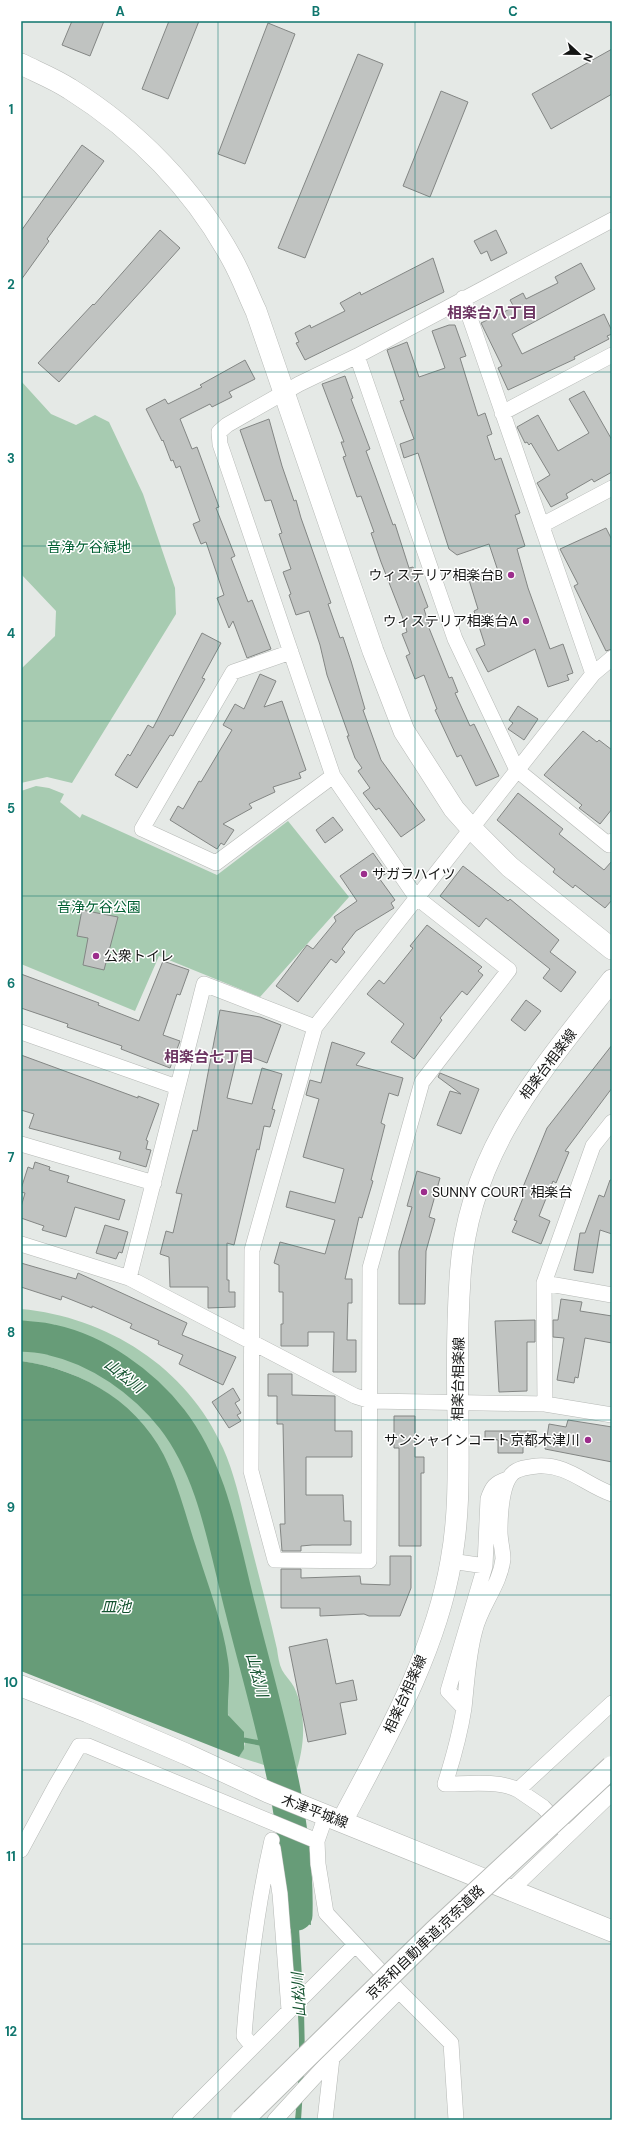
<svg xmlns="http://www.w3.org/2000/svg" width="633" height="2141" font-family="'DM Sans','Noto Sans JP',sans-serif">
  <rect width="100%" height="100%" fill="#e5e9e6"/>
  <path fill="#a7cbb1" d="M21,381l30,33 25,11 19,-10 14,7 34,72 32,94 1,26 -104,169 -25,-6 -26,6v-114l34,-33 1,-25 -35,-37z
    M36,786l13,2 15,6 -4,8 20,16 2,-4 135,61 71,-54 61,76 -89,100 -101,-41 -24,55 -114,-47v-173z
    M21,1309c86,8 166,58 202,139 13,29 19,62 27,93 9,36 19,72 27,108 1,7 2,15 5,21 3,6 9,11 12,17 13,27 11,60 1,88h-4l-8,-38 -1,-25h-4l-62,-225c-30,-91 -98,-151 -195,-161z
    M21,1344c76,9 141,57 171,128 13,31 19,65 27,96 14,50 27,100 40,150l-1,1 3,16 3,3 7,26 -7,1 -25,-8c16,-26 -5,-26 -11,-43 -2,-5 -1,-13 -1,-19l-58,-229c-32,-62 -80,-95 -148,-105z"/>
  <path fill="#679c78" d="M21,1361c64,9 122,44 148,105 12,28 19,58 29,87 11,35 25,71 30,107 3,18 -1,37 0,55l16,17v17l-5,8 -218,-86z
    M306,1871l5,54 -11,-3 -1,6 5,82 1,48 -4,62h-6c6,-56 6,-114 -5,-170h2l-4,-74z"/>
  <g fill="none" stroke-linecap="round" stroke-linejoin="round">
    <path stroke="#679c78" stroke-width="5" d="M244,1740l32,6"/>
    <path stroke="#679c78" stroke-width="31" d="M21,1336c10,1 21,1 31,4 46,10 91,42 120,79 42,54 52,128 69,192 24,96 59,205 56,304"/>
  </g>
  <path fill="#c0c3c1" stroke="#838684" d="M72,21h32l-14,35 -28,-11z
    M169,21h30l-31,78 -26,-10z
    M268,23l27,11 -50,130 -27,-10z
    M612,49v45l-61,35 -19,-35z
    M358,54l25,10 -78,194 -27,-10z
    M441,91l27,11 -38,95 -27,-11z
    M82,145l22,16 -57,78 2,2 -28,39v-49z
    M160,230l20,18 -121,134 -21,-19 55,-59 1,1z
    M496,230l11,23 -16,8 -4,-10 -6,3 -7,-13z
    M433,258l11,34 -139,68 -9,-17 3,-1 -4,-9 15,-8 1,3 34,-17 -5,-8 20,-11 1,3z
    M581,263l14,26 -83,45 10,20 82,-40 8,17v3l-5,2 2,3 -35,18 1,2 -67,31 -10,-22 4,-2 -21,-43 33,-16 -4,-7 13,-7 3,6 32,-16 -3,-6z
    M449,325h6l11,31 -6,2 18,58 7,-3 7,21 -5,2 8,24 6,-2 19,55 -5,2 10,31 -8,3 11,39 22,61 13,-5 10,29 -6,2 2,5 -21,7 -13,-38 -47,23 -12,-23 9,-4 -11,-34 4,-2 -9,-29 29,-9 -9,-27 -32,11 -8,-6 -31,-96 -14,5 -4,-14 14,-5 -14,-38 4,-1 -17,-50 20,-8 12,35 26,-9 -13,-37z
    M245,360l10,19 -26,13 3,5 -20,10 -2,-3 -30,15 12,30 5,-2 22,60 -3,1 19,48 -4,2 17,44 4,-2 19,49 -24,9 -14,-37 -4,7 -12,-30 7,-3 -18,-53 -5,2 -8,-20 7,-3 -20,-55 -4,2 -3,-8 -2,1 -8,-21 -1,1 -16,-32 19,-10 3,5 34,-17 -2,-2z
    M345,376l8,22 -2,1 19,50 -4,2 10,27 17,47 2,-1 14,44 4,-1 15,40 -4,2 6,19h-1l20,50 3,-1 6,15 -3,1 15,33 4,-2 25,52 -23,10 -15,-31 -4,2 -22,-47 2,-1 -13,-34 -9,4 -9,-23 4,-2 -8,-20 5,-2 -3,-11 -23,-59 -10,-29 3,-1 -13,-36 -4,1 -14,-40 3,-1 -5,-14h3l-22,-58z
    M584,391l28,49v32l-18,10 -2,-3 -26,15 2,4 -17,9 -14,-24 13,-8 -19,-32 -2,2 -2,-3 -2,1 -8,-16 21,-12 20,36 31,-18 -20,-34z
    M269,419l13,47 12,35 2,-1 5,18 30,85 -3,1 12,34 3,-1 8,24 14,48 -2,1 18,50 44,60 -24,17 -22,-29 -3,2 -13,-17 7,-5 -12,-17 4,-3 -7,-10 -8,-22h2l-22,-61 -7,-30 -11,-34 -13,4 -7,-20 2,-1 -8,-22 8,-3 -12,-35 3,-1 -11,-33 -6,1 -25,-71z
    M606,528l6,12v109l-6,2 -32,-65 4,-2 -18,-35z
    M202,633l19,10 -19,35 3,1 -32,57 -3,-1 -33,53 -22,-13 13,-21 2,2 18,-31 5,3z
    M260,674l16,7 -12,26 18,-6 24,69 -7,3 2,5 -28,9 2,5 -26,12 3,4 -29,16 11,6 -10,15 -3,-2 -4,6 -47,-29 8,-14 5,3 16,-28 2,1 31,-52 -9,-5 12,-21 9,5z
    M518,706l20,13 -14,21 -16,-11 5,-6 -4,-3z
    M583,731l14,11 2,-2 13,10v59l-12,15 -21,-16 3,-3 -38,-30z
    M518,793l45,36 -4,5 45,36 8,-9v39l-7,8 -30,-23 -2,3 -20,-16 2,-3 -58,-49z
    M333,817l10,13 -18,13 -9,-13z
    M373,853l14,20 -8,5 16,22 -4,3 3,5 -38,23 -14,18 3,3 -9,11 -5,-4 -33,43 -22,-16 31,-41 6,4 23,-28 -2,-4 23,-16 -17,-25z
    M463,866l45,35 2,-2 49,41 -9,12 26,20 -15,20 -18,-14 7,-9 -64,-51 -7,9 -39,-31z
    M82,910l36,7 -14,53 -21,-5 5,-27 -11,-2z
    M427,925l55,42 -4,4 5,4 -16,20 -5,-4 -22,27 2,2 -28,39 -23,-17 13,-18 -37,-30 12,-14 5,4 29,-36 -3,-2z
    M163,961l26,9 -9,25 -3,-1 -14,41 17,6 -10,27 -49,-19 1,-3 -55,-19 1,-3 -47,-16v-34l78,29 -1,2 41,16z
    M526,1000l15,11 -16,20 -14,-11z
    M220,1010l40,7 21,8 -14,38 -29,-11 -11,46 25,6 10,-36 20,6 -10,35 3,1 -5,17 -6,-1 -5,24 -2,-1 -23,96 -7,-2v37h2v12h6v15l-27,1v-21h-38l-1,-30 -9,-3 6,-23 7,2 9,-39 -6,-1 17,-63 4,1z
    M332,1042l33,11 -9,12 47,13 -5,18 -9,-3 -8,30 4,2 -14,55 2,1 -11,37 -3,-1 -14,62h7v24h-4l-1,37h9v32h-23l1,-40h-26v14h-27v-22h2v-32h-4v-27l-5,-2 6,-21 45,12 10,-34 -49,-13 4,-16 45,12 9,-34 -41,-12 16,-58 -13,-4 4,-15 11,3z
    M612,1045v43l-47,63 4,1 -13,31 -3,-2 -14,35 11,5 -9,23 -29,-12 5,-11 -3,-1 11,-27 -4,-1 26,-64z
    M21,1055l117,43v-2l21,8 -13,36 2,1 -2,8 5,1 -5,17 -27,-8 2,-7 -92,-24 5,-14 -13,-4z
    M440,1073l39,16 -18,45 -24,-9 13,-34 11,3 -23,-17z
    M35,1162l15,5 -1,3 20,6 -2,6 58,18 -6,20 -44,-13 -9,30 -24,-7 2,-4 -23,-8v-11l4,-14 -4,-1v-3l7,-22 5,2z
    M417,1171l23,7 -11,39 6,2 -9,32 -1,53h-26v-53l13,-44 -5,-1z
    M610,1180h2v54l-12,-4 -7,43 -19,-3 6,-37h5l14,-38 5,2z
    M105,1225l23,7 -6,21 -3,-1 -3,7 -20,-6z
    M21,1263l55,16 2,-6 109,50 -5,12 54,22 -13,28 -44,-21 4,-9 -25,-11 1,-3 -29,-13 2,-4 -40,-18v2l-30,-12 -1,4 -40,-13z
    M561,1299l21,3 -2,9 32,5v27l-27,-5 -7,40 -3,-1 -1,6 -17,-3 7,-42 -11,-1v-17h5z
    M535,1320v22h-8v49l-28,1 -4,-71z
    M268,1374h24v21l43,1v35h17v26h-46v38h37l1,26h7v24h-39l-11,1v5h-19l-2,-27h5l-2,-100h-6v-28h-9z
    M233,1388l7,12 -5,3 6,10 -4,2 4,6 -12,7 -17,-26z
    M394,1416h21v41h9v16h-3v73h-22v-98h-5z
    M568,1420l44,7v35l-67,-13 4,-25 17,3z
    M485,1431h51v16l-13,-2v8h-25v-13l-13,-2z
    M390,1556h21v32l-11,28h-31l-5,-2 -44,2v-8h-39v-39h20v9l59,-2 1,8 29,1z
    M327,1639l9,45 17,-4 4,20 -17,3 6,31 -38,8 -19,-95z"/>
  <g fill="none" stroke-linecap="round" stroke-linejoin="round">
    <g stroke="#b6b9b6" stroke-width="16">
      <path id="street" d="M612,220l-255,136 -58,28 -72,41 -8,7 1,12 113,332 83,121 93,73 -87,112 -52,186 -1,293 -94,-1 -24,-89 1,-221 63,-223 278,-353 19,-16
        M463,298l130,376
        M357,356l98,283 62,131 92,75 3,-4
        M502,413l110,-58
        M542,525l70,-37
        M291,652l-58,20 -91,157 74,34 117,-87
        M21,1032l156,55
        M21,1144l133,39
        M21,1244l108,34 226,118 16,5 174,3 -1,-121 68,12
        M129,1278l75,-294 111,43
        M544,1283l49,-137 19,-24
        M545,1404l67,11
        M451,1561l34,5
        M464,1708l-16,-17 37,-125 3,-67c4,-12 7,-16 19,-20
        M518,1790c-19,-10 -52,-6 -73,-6 8,-25 15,-50 19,-76 3,-27 4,-53 11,-78 6,-25 25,-45 28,-71 0,-8 -3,-18 -3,-27 0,-16 1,-53 16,-61 7,-4 14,-4 21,-5 31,-2 47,18 75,28
        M568,1834l-25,-27 -25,-17 94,-87
        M273,1848l7,46 9,116
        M21,1850l34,-63 24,-41h9l229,95
        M511,1890l101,-97
        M399,1991l52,52 5,77
        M253,2047l-9,-11c5,-66 13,-131 28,-196
        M180,2120l175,-175
        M275,2120l57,-62 67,-67 -73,-78 -8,-49 -1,-23 9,-26
        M325,2120l7,-62"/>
    </g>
    <g stroke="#b6b9b6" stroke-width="22">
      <path id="secondary" d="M21,64c16,8 34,15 49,25 67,42 124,100 162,170 9,16 16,35 24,52l117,340 31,80 50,78 17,19 39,39 102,82
        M21,1686l67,26 98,42 82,38 344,139
        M342,1821c44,-83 93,-167 109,-260 9,-48 7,-97 7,-145 -1,-46 -1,-92 2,-137 6,-124 80,-207 152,-299"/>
    </g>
    <use href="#street" stroke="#fff" stroke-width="15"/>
    <use href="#secondary" stroke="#fff" stroke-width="21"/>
    <g stroke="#b6b9b6" stroke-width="24" stroke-linecap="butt">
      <path id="highway-bridge" d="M242,2120l192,-188 178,-165"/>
    </g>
    <use href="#highway-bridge" stroke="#fff" stroke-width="22"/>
  </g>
  <path fill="none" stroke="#0f766e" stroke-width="1" stroke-opacity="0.55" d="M218,21v2099M415,21v2099M21,197h591M21,372h591M21,546h591M21,721h591M21,896h591M21,1070h591M21,1245h591M21,1420h591M21,1595h591M21,1770h591M21,1944h591"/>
  <g fill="#9c2d8c" stroke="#fff" stroke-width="1.5">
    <circle cx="511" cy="575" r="4"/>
    <circle cx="526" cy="621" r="4"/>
    <circle cx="364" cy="874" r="4"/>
    <circle cx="96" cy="956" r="4"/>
    <circle cx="424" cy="1192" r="4"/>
    <circle cx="588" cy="1440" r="4"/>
  </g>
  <g text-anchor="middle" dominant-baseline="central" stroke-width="3" stroke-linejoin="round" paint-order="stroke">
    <g font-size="14" fill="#005f32" stroke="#fff">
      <text x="89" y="547">音浄ケ谷緑地</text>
      <text x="99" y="907">音浄ケ谷公園</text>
    </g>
    <g font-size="14" fill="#141514" stroke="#fff" text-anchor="end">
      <text x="503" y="575">ウィステリア相楽台B</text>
      <text x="518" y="621">ウィステリア相楽台A</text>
      <text x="372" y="874" text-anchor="start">サガラハイツ</text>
      <text x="104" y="956" text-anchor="start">公衆トイレ</text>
      <text x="432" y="1192" text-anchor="start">SUNNY COURT 相楽台</text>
      <text x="580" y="1440">サンシャインコート京都木津川</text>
    </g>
    <g font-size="14" fill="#141514" stroke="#fff">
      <text transform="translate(548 1064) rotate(-53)">相楽台相楽線</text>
      <text transform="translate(458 1379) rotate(-89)">相楽台相楽線</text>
      <text transform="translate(405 1694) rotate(-66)">相楽台相楽線</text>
      <text transform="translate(315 1811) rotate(21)">木津平城線</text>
      <text transform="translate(425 1942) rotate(-44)">京奈和自動車道;京奈道路</text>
    </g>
    <g font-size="15" font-weight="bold" fill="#6c3562" stroke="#fff">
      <text x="492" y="313">相楽台八丁目</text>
      <text x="209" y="1057">相楽台七丁目</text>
    </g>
    <g font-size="15" font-style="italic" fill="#13522f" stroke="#fff">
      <text transform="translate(124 1376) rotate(38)">山松川</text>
      <text x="116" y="1607">皿池</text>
      <text transform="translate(257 1675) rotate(75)">山松川</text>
      <text transform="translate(299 1995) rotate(-94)">山松川</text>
    </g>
  </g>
  <rect width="633" height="2141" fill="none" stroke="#ffffff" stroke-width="44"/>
  <g transform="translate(579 54) rotate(112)" stroke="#ffffff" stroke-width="3" paint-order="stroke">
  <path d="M0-3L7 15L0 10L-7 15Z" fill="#141514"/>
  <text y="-6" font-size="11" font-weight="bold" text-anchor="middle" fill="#141514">N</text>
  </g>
  <rect x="22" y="22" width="589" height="2097" fill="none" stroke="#0f766e" stroke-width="1.5"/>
  <g font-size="13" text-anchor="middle" font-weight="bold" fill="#0f766e">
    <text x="120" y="16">A</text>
    <text x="316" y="16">B</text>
    <text x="513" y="16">C</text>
    <text x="11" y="114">1</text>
    <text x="11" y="289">2</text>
    <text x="11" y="463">3</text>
    <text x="11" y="638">4</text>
    <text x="11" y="813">5</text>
    <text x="11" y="988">6</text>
    <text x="11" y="1162">7</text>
    <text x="11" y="1337">8</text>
    <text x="11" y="1512">9</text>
    <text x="11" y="1687">10</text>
    <text x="11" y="1861">11</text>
    <text x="11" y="2036">12</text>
  </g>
</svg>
